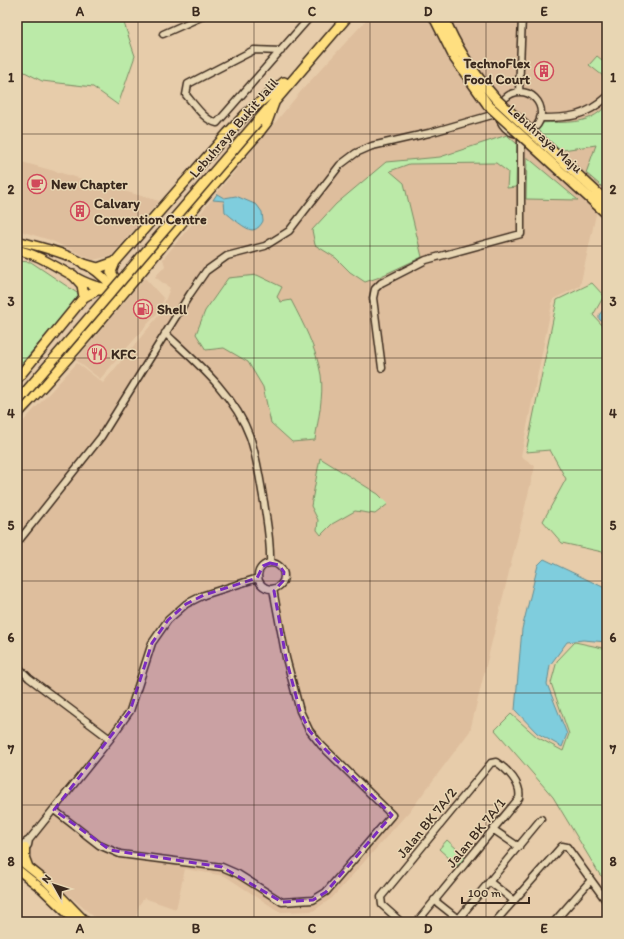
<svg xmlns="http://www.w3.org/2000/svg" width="624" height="939" font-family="Itim,sans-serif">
  <rect width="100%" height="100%" fill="#e7ccaa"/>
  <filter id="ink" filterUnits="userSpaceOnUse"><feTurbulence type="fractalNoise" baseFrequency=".025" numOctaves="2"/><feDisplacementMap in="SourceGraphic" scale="8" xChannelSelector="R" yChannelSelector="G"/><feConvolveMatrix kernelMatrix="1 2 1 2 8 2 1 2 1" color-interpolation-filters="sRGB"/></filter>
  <g filter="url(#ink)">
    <path fill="#debe9d" d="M369,17h238v148l-27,121 -27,13 -32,157 14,10 -65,265 -57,76 -81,91 -19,13 -33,1 -55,-36 -40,-7 -9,40 -32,-11 -5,7 -4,17h-35l-83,-71v-423l60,-65 26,20 57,-69 10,-26 -15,-11 10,-11 -2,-7 139,-169z
      M18,161l29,8 112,32 -48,55 -18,4 -43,-20 -33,-10z
      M145,278l19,21 -5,12 -59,68 -24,-19z"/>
    <path fill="#bbeaa8" stroke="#7b8a63" d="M17,17h105l13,39 -17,49 -25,-18 -51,-6 -25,-13z
      M597,56l10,8v15l-18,-14z
      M607,105v86l-21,-18 10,-28 -40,6 -21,-20 5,-8c26,-2 47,4 67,-18z
      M507,135l10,9 -1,43 -9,1 1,-16 -12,-9 -87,1 -19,7 14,12 18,74 -45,21 -12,4 -15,-10 -14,-14 -21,-13 -3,-15 24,-26 50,-42 54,-5z
      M527,157l51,43 -52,-1z
      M17,261l14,1 49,33 -63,74z
      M257,275l25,12 -5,10 4,5 10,-2c13,25 25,48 30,75 3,21 -3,44 -6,65l-23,2 -21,-19 -8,-36 -15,-25 -24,-14 -18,2 -10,-16 9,-23 23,-33z
      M592,283l12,13 -11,19 10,11 4,-4v231l-45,-10 -19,-22 23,-42 -16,-29 -24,2 31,-152z
      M320,458l58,36 10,10 -13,10 -20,-3 -23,13 -11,11 -4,-5 1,-10 -7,-14z
      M575,642l32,7v230l-7,-4 -47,-78 -58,-67 16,-16 26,23 26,14 6,-17 -18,-51 6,-22z
      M447,840l21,19 -8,9 -21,-19z"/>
    <path fill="#7fcddd" stroke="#648c91" d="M217,194l7,4 12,-2 21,9 5,7 1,9c-2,4 -5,8 -10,9 -6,1 -23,-14 -28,-18l-1,-11 -11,-1z
      M607,305v16l-3,2 -5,-4v-4z
      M544,559l63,30v53l-24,-2 -16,2 -17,23 -3,19 20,50 -5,13 -25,-14 -22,-23 7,-81 16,-64z"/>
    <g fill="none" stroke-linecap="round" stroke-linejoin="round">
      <g stroke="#3b2a1e" stroke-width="9">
        <path id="minor" d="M163,34l38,-17
          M281,51l-27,-1 -66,34 -2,11c8,9 19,26 31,28l93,-106
          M519,92l3,-75
          M499 113a21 21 0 1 1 42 0a21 21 0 1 1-42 0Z
          M540,118c29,0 45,-1 67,-21
          M165,333c31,29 70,62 85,104 7,20 10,44 14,65 3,21 7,41 6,61
          M382,368l-9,-70 2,-9 6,-6 45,-23 95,-26v-100
          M17,543l84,-106 89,-143 16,-23 21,-15 38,-10 24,-15 51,-66 16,-12 16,-7 57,-13 70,-20
          M258 576a13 13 0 1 1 26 0a13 13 0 1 1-26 0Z
          M17,666l12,12 81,61
          M54,810l45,35 21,9 102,13 16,7 44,28 31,-2 13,-8 66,-77 -71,-70 -12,-15 -9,-19 -14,-53 -13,-69
          M494,830l25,17
          M17,848l12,-8
          M17,858l11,-13 1,-5 81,-101 20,-28 22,-68 16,-23 18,-16 18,-9 54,-17
          M490,882l24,19
          M434,900l24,19
          M401,922l-19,-17 -1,-8 110,-134 5,-1c11,7 26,22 23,36l-102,124
          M456,922l85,-103
          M495,922l67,-76 5,1 40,55
          M554,922l37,-42"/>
      </g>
      <g stroke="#3b2a1e" stroke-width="11">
        <path id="major" d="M17,241c29,7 67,16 88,38 5,4 7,11 10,16
          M17,250c32,6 58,34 89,38
          M25,848v10l3,8
          M17,858l30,24 39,40
          M17,869l25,20 34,33"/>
      </g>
      <g stroke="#3b2a1e" stroke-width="12">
        <path id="highway" d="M434,17l21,42 33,46
          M444,17c12,31 30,57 52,82
          M257,122l90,-105
          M115,262l-4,10 4,7 13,3
          M84,264l14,4 17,-6 113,-129 18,-19 38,-32
          M73,275l9,10 2,12
          M17,379l67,-82 13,-7h8l4,7v4
          M17,394l2,-3
          M17,414c85,-89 158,-188 240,-279l10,-13 7,-19"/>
      </g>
      <use href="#minor" stroke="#e8d6b3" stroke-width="6"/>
      <use href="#major" stroke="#ffdf80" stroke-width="8"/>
      <use href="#highway" stroke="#ffdf80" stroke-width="9"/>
      <g stroke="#3b2a1e" stroke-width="12" stroke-linecap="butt">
        <path id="highway-bridge" d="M496,99l111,103
          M488,105l119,109
          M17,402l240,-280"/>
      </g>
      <use href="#highway-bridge" stroke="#ffdf80" stroke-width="9"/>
    </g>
  </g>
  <path fill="#7b2cbf" fill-opacity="0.2" stroke="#7b2cbf" stroke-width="3" stroke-dasharray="8 5" stroke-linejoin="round" d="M270,563l9,2 5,7 -1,9 -9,10 12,67 14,53 9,19 12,15 71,70 -66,77 -13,8 -31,2 -60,-35 -112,-17 -56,-40 76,-99 22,-68 16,-23 18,-16 18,-9 53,-17 6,-12z"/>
  <path fill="none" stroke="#3b2a1e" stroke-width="1" stroke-opacity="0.55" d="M138,17v905M254,17v905M370,17v905M486,17v905M17,134h590M17,246h590M17,358h590M17,470h590M17,581h590M17,693h590M17,805h590"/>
  <defs>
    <g id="building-ring" transform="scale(1)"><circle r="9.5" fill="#e8d6b3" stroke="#d1495b" stroke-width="1.5"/><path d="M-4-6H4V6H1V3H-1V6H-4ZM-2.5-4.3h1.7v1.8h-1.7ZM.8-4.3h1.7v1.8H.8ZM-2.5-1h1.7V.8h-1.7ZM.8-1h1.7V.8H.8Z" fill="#d1495b"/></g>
    <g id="cafe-ring" transform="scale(1)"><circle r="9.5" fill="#e8d6b3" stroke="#d1495b" stroke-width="1.5"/><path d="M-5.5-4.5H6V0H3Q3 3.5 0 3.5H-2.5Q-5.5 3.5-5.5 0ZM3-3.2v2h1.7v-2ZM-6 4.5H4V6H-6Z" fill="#d1495b"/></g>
    <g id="fuel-ring" transform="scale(1)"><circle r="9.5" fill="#e8d6b3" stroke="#d1495b" stroke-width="1.5"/><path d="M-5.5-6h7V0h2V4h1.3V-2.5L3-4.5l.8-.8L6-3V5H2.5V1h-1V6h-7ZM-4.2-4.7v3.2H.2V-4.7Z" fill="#d1495b"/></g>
    <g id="restaurant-ring" transform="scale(1)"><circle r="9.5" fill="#e8d6b3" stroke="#d1495b" stroke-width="1.5"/><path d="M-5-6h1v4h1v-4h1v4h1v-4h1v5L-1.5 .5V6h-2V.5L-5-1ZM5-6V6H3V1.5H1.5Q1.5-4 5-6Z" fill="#d1495b"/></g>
  </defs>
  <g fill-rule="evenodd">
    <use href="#building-ring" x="544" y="71"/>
    <use href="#cafe-ring" x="37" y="184"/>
    <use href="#building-ring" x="80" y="211"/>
    <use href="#fuel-ring" x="143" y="309"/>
    <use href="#restaurant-ring" x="97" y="354"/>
  </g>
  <g text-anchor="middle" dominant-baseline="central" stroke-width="3" stroke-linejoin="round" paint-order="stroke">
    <g font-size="14" font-weight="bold" fill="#3b2a1e" stroke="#e8d6b3" text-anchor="start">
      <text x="530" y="63" text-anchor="end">TechnoFlex<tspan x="530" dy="16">Food Court</tspan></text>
      <text x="51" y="184">New Chapter</text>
      <text x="94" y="203">Calvary<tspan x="94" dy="16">Convention Centre</tspan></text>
      <text x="157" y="309">Shell</text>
      <text x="111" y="354">KFC</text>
    </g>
    <g font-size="14" fill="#3b2a1e" stroke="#e8d6b3">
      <text transform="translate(234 128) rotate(-49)">Lebuhraya Bukit Jalil</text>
      <text transform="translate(545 139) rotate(42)">Lebuhraya Maju</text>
      <text transform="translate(427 823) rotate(-51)">Jalan BK 7A/2</text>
      <text transform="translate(476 833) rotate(-51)">Jalan BK 7A/1</text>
    </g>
  </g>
  <rect width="624" height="939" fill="none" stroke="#e8d6b3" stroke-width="44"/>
  <g transform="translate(54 885) rotate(309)" stroke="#e8d6b3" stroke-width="3" paint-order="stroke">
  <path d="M0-3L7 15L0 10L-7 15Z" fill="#3b2a1e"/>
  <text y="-6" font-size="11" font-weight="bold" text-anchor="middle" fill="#3b2a1e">N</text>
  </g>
  <path d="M462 897v6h67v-6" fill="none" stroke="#3b2a1e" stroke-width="2"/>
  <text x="468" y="897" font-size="12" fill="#3b2a1e" stroke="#e8d6b3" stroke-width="3" paint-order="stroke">100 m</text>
  <rect x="22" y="22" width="580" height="895" fill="none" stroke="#3b2a1e" stroke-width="1.5"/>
  <g font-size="13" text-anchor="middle" font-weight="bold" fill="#3b2a1e">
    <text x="80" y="16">A</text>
    <text x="196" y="16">B</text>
    <text x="312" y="16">C</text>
    <text x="428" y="16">D</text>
    <text x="544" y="16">E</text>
    <text x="11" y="82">1</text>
    <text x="613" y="82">1</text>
    <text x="11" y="194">2</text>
    <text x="613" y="194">2</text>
    <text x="11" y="306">3</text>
    <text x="613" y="306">3</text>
    <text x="11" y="418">4</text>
    <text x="613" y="418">4</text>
    <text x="11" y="530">5</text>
    <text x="613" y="530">5</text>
    <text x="11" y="642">6</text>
    <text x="613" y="642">6</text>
    <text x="11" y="754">7</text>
    <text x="613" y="754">7</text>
    <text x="11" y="866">8</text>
    <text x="613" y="866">8</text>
    <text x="80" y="933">A</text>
    <text x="196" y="933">B</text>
    <text x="312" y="933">C</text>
    <text x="428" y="933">D</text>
    <text x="544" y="933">E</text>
  </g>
</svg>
